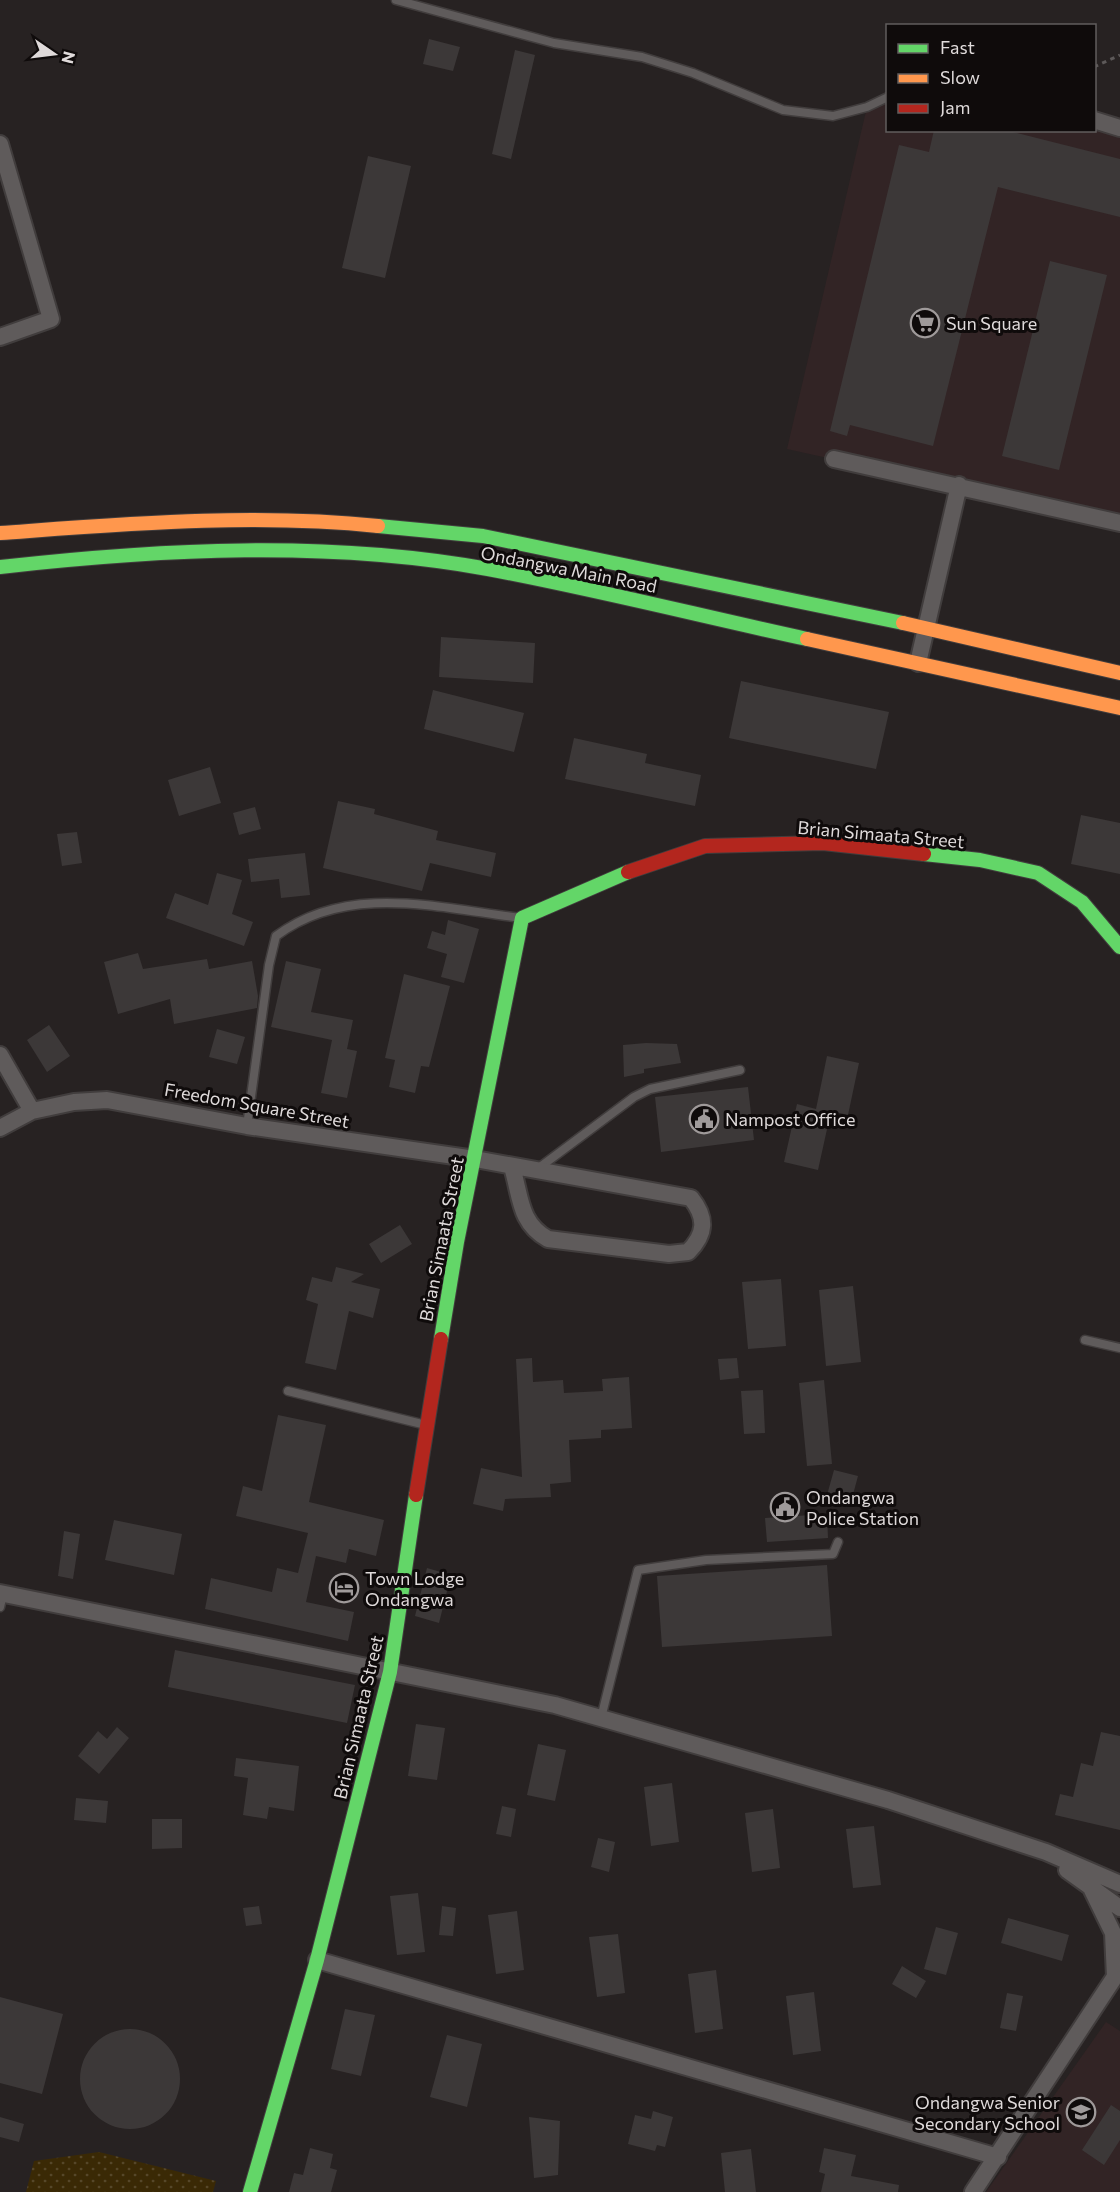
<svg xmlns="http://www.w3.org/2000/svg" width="1120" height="2192" font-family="Commissioner,sans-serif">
  <defs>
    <pattern id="grass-dots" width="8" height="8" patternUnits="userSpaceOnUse" patternTransform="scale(1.5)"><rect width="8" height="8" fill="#3a2905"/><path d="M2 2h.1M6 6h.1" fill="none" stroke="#564729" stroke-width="1.8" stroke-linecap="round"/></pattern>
  </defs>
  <rect width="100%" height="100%" fill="#272222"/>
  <path fill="#322425" d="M887,97l1,33h206l1,-10 25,7v396l-333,-74 80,-342z
    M1106,2022l14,9v161h-134z"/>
  <path fill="url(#grass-dots)" d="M99,2152l117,29 -3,11h-187l8,-31z"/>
  <path fill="#3c3838" d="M429,39l31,8 -7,24 -30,-7z
    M515,50l20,5 -24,104 -19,-5z
    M934,130h71l115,29v58l-122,-30 -65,259 -83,-21 -3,11 -17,-5 69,-286 30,7z
    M368,156l43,10 -26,112 -43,-10z
    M1050,261l57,14 -48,195 -57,-14z
    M441,637l94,6 -2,40 -94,-6z
    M741,681l148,31 -13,57 -147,-31z
    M433,690l91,23 -10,39 -90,-23z
    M574,738l73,16 -2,9 56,12 -6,31 -130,-27z
    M210,767l11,36 -42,13 -11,-36z
    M338,801l37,8 -1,5 64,17 -2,9 60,13 -5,24 -61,-14 -8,28 -99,-23z
    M255,807l6,22 -22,6 -6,-22z
    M1081,815l39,8v51l-49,-10z
    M77,832l5,31 -20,3 -5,-32z
    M305,853l5,42 -29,3 -2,-19 -28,3 -3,-23z
    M217,873l25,7 -10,34 21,8 -9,24 -78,-28 9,-25 33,12z
    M448,920l31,9 -15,54 -23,-6 6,-23 -20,-6 5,-17 13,4z
    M138,953l5,16 64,-10 2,10 43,-8 6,35 -1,12 -83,16 -4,-25 -52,15 -14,-52z
    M286,961l35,8 -10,43 42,8 -6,29 10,2 -10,47 -26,-5 11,-53 -61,-13z
    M404,974l46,12 -21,81 -8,-1 -6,27 -26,-6 6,-27 -10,-2z
    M49,1025l21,31 -23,16 -20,-32z
    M217,1029l28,8 -8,27 -28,-7z
    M646,1043l31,1 4,19 -37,6v4l-20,4 -1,-32z
    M827,1056l32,7 -11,52 -17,-4 -13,59 -34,-8 13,-58 19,5z
    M748,1087l6,53 -93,12 -6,-55z
    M400,1225l12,19 -31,19 -12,-19z
    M336,1267l28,7 -13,8 29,7 -7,29 -24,-7 -13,59 -31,-7 13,-59 -12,-4 6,-23 20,5z
    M781,1279l5,67 -38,3 -6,-67z
    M853,1286l8,76 -35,4 -7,-76z
    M532,1358l1,24 30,-2 1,13 39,-2 -1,-12 27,-2 3,51 -31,2v8l-32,2 2,42 -21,2 1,13 -46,2 -2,12 -30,-7 8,-36 41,9 -6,-118z
    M737,1358l2,20 -19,2 -2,-21z
    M824,1380l8,84 -25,2 -8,-83z
    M763,1390l2,43 -21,1 -3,-43z
    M278,1415l48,10 -17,77 75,18 -8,36 -27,-7 -3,14 -30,-7 -10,46 48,10 -6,29 -143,-32 6,-31 61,14 5,-24 21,5 10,-40 -72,-17 7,-30 19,5z
    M834,1470l24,6 -7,26 -24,-7z
    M827,1514l1,24 -61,4 -2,-24z
    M114,1520l68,14 -8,41 -69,-15z
    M64,1531l16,3 -7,45 -15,-3z
    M827,1565l5,71 -170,11 -5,-71z
    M427,1568l24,7 -12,48 -24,-7z
    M175,1650l180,35 -8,38 -179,-36z
    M416,1724l29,4 -8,52 -29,-4z
    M117,1727l12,11 -30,36 -21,-18 20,-25 9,8z
    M1101,1732l19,4v94l-65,-15 5,-21 13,3 8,-34 12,3z
    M538,1744l28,6 -11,51 -28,-6z
    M236,1758l63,8 -5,45 -25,-4 -2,12 -24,-4 5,-37 -14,-2z
    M672,1783l7,59 -28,4 -7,-59z
    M76,1798l32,3 -2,22 -32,-3z
    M502,1806l14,3 -5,28 -15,-3z
    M773,1809l7,59 -28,4 -7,-59z
    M152,1819h30v29l-30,1z
    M874,1826l7,59 -28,3 -7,-59z
    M598,1838l17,4 -6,30 -18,-5z
    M418,1893l7,59 -28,3 -7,-59z
    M259,1906l3,18 -16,2 -3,-18z
    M442,1906l14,2 -3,28 -14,-1z
    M517,1911l7,59 -28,4 -8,-59z
    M1008,1918l61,17 -7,26 -61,-18z
    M936,1927l22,6 -12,42 -22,-6z
    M618,1934l7,59 -28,4 -8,-60z
    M902,1966l24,15 -10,17 -24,-14z
    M716,1970l7,59 -28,4 -7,-59z
    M814,1992l7,59 -28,4 -7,-59z
    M1007,1993l16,3 -7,35 -16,-3z
    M0,1997l63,17 -21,80 -42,-11z
    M345,2009l30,6 -14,61 -30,-7z
    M80 2079a50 50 0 1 1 100 0a50 50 0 1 1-100 0Z
    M447,2035l35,9 -15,63 -37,-10z
    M1111,2105l9,6v29l-16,25 -22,-15z
    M653,2111l20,6 -8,30 -8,-2 -2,6 -27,-7 7,-29 16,4z
    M0,2117l24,7 -5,18 -19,-5z
    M529,2117l31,4 -2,54 -24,3z
    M310,2148l23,6 -3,14 7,2 -6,22h-42l5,-19 9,2z
    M824,2148l32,7 -5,21 48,9 -1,7h-77l4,-18 -6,-2z
    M751,2149l5,43h-31l-4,-39z"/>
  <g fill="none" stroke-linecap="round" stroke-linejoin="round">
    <g stroke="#413d3d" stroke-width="11">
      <path id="lane" d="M396,0l158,43 88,14 51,16 90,37 50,6 34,-9 21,-10
        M247,1126l22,-161 7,-29c72,-54 163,-28 245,-18
        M536,1170l98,-73 16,-8 90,-19
        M1085,1340l35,8
        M288,1391l138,34
        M0,1607l3,-13
        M601,1718l37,-148 68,-10 127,-6 5,-12"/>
    </g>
    <g stroke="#413d3d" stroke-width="20">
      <path id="street" d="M1094,120l26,8
        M0,144l51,175 -51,18
        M834,459l286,64
        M918,663l41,-178
        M0,1055l32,56
        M0,1128l32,-17 42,-9 33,-2 140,26 228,33 216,39c16,20 15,36 -3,54l-19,2 -121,-15c-29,-16 -27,-42 -36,-72
        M0,1593l555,112 333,95 158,52 74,32
        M1067,1870l53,38
        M1092,1890l21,43 2,44
        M317,1960l681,197
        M973,2192l147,-223"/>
    </g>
    <g stroke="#413d3d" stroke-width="16">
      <path id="fast" d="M378,526l105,10 420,87
        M0,567c161,-18 328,-27 488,2 107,20 213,47 319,70
        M924,854l56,6 58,13 44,29 38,45
        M441,1339l16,-97 65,-324 106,-46
        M250,2192l67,-232 73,-288 26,-177"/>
    </g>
    <g stroke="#413d3d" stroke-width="16">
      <path id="slow" d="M0,533c126,-9 252,-20 378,-7
        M903,623l217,50
        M807,639l313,69"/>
    </g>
    <g stroke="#413d3d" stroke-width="16">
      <path id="jam" d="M628,872l77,-26 118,-3 101,11
        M416,1495l25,-156"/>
    </g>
    <path stroke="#5d5959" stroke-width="3" stroke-dasharray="4.5 4.5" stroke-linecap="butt" d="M1094,67l26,-12"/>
    <use href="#lane" stroke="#5f5b5b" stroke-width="8"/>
    <use href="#street" stroke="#5f5b5b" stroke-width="16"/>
    <use href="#fast" stroke="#63d668" stroke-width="14"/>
    <use href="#slow" stroke="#ff974d" stroke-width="14"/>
    <use href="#jam" stroke="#b3261e" stroke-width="14"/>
  </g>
  <defs>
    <g id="supermarket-ring" transform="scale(1.5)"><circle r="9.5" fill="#0f0b0b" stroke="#9f9a9a" stroke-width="1.5"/><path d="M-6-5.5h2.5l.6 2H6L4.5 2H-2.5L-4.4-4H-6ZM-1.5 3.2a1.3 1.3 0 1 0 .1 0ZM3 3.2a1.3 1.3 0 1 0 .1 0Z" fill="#9f9a9a"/></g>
    <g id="civic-ring" transform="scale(1.5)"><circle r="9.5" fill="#0f0b0b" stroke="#9f9a9a" stroke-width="1.5"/><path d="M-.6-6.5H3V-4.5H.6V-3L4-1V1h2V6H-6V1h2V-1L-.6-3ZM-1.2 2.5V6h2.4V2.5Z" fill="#9f9a9a"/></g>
    <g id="hotel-ring" transform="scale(1.5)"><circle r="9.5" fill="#0f0b0b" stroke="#9f9a9a" stroke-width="1.5"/><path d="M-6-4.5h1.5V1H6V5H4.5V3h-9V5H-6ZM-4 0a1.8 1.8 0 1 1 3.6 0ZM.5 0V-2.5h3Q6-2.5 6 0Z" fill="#9f9a9a"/></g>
    <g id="school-ring" transform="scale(1.5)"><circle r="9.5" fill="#0f0b0b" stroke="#9f9a9a" stroke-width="1.5"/><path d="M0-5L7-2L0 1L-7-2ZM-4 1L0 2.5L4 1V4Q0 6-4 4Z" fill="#9f9a9a"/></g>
  </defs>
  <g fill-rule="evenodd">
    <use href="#supermarket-ring" x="925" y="323"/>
    <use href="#civic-ring" x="704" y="1119"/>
    <use href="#civic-ring" x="785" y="1507"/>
    <use href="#hotel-ring" x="344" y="1588"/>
    <use href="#school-ring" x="1081" y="2112"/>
  </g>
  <g text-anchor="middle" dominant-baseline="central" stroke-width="6" stroke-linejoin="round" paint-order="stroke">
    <g font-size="18" fill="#dfdada" stroke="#0f0b0b" text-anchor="start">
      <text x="946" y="323">Sun Square</text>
      <text x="725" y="1119">Nampost Office</text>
      <text x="806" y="1497">Ondangwa<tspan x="806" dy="21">Police Station</tspan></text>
      <text x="365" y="1578">Town Lodge<tspan x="365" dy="21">Ondangwa</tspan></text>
      <text x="1060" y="2102" text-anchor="end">Ondangwa Senior<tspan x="1060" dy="21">Secondary School</tspan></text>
    </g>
    <g font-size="18" fill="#dfdada" stroke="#0f0b0b">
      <text transform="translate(569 569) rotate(11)">Ondangwa Main Road</text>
      <text transform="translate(881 834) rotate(5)">Brian Simaata Street</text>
      <text transform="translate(257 1105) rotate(10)">Freedom Square Street</text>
      <text transform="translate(441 1239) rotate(-79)">Brian Simaata Street</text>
      <text transform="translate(358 1717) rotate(-77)">Brian Simaata Street</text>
    </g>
  </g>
  <rect x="886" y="24" width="210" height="108" fill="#0f0b0b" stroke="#625e5e" stroke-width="1.5"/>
  <rect x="898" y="44" width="30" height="9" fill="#63d668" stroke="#625e5e" stroke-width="1.5"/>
  <text x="940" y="54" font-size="18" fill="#dfdada">Fast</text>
  <rect x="898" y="74" width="30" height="9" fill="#ff974d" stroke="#625e5e" stroke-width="1.5"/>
  <text x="940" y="84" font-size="18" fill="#dfdada">Slow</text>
  <rect x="898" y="104" width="30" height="9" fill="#b3261e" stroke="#625e5e" stroke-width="1.5"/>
  <text x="940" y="114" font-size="18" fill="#dfdada">Jam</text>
  <g transform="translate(54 54) rotate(104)" stroke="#0f0b0b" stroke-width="4.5" paint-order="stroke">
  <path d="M0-4.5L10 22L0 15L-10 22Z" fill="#dfdada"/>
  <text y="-9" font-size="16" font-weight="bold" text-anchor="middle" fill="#dfdada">N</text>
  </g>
</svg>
